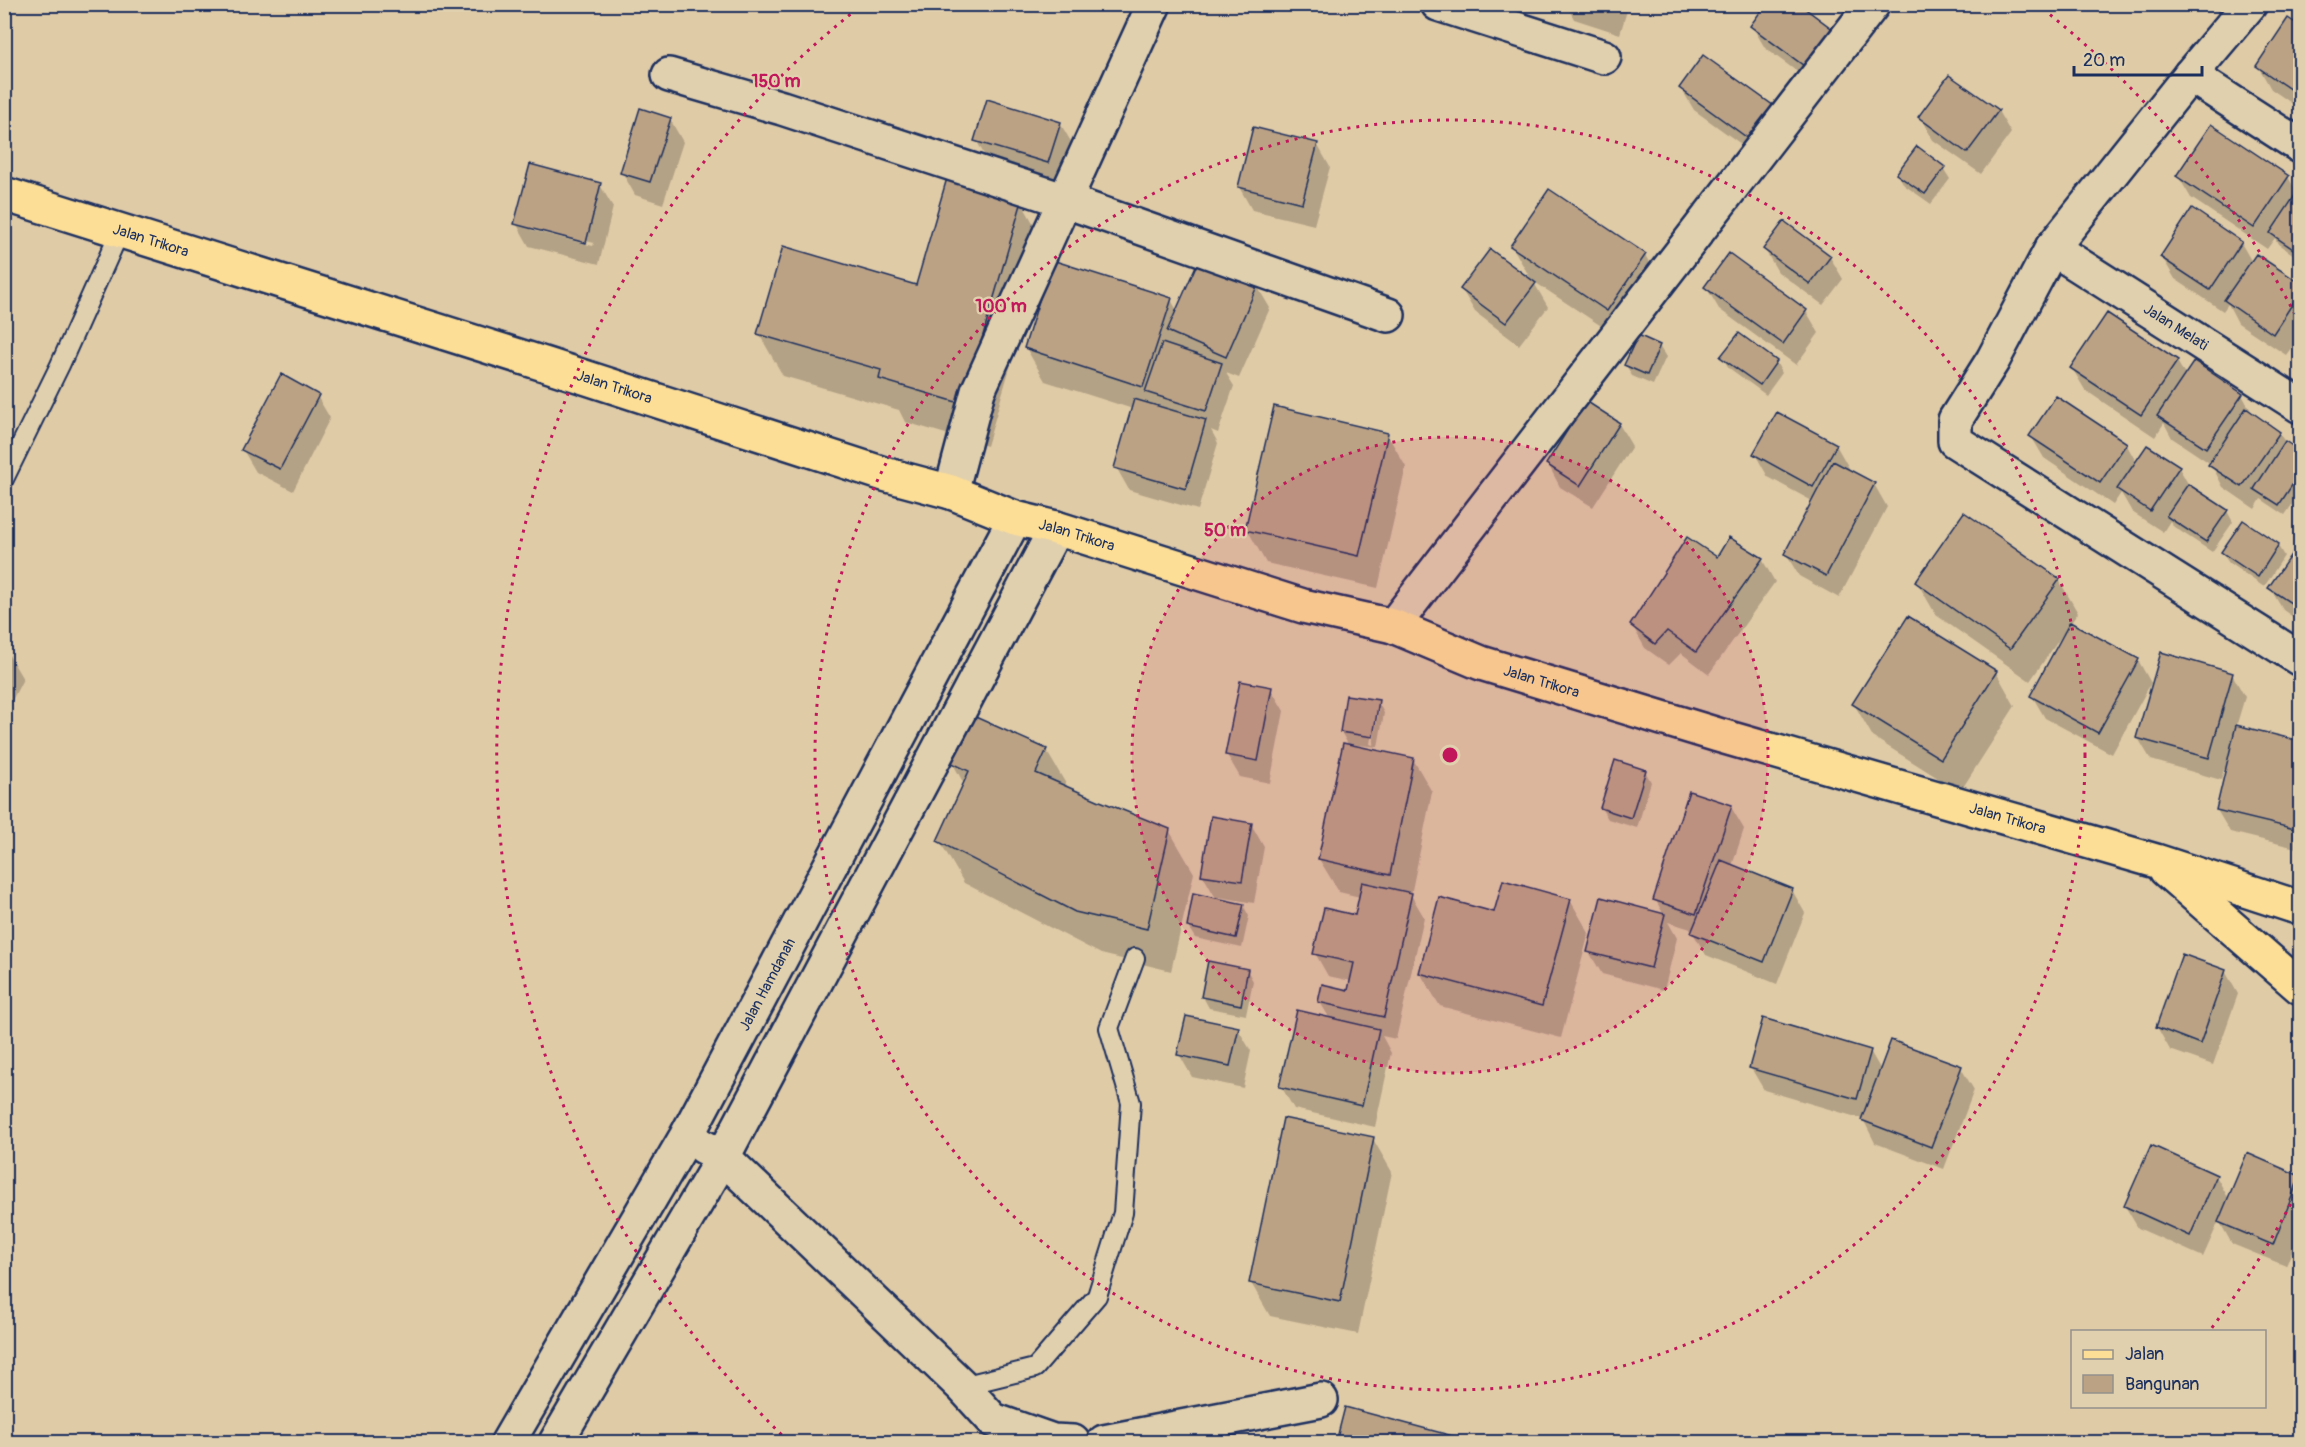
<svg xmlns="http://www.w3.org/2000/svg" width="2305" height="1447" font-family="Pangolin,sans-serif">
  <rect width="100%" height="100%" fill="#e0cba7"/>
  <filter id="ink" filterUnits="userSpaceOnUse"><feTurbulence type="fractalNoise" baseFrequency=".0167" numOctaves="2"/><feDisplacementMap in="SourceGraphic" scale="12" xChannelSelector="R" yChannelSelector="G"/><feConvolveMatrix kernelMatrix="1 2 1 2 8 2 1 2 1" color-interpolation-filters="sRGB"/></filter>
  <g filter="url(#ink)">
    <path fill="#0003" fill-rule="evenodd" d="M1566,4h63l-9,30 -46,-15z
      M1768,4l57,88 -60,-44 -13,-22z
      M1841,4h51l-18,25z
      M2289,20l11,8v81l-29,-20 -13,-23z
      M1681,88l91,19 -9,53 -69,-50z
      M1998,111l13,22 -30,41 -48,-34 -13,-23z
      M670,119l13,23 -20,62 -28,-9 -13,-23z
      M1060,123l13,22 -13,40 -71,-22 -13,-23z
      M1317,144l13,23 -16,58 -62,-15 -13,-23z
      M1943,168l7,11 -19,25 -27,-19 -6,-11z
      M2178,176l110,1 10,17 2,-4v69l-22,-15 -3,-6 -8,11 -76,-51z
      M600,185l13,22 -14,57 -70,-18 -13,-23zM531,227l63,16 -1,3 -62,-16z
      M1021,202l25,43 -59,201 -82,-24 -6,-12 -116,-34 -24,-42 158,-48z
      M2241,243l11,19 4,-6 44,29v70l-6,-11 -8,11 -48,-32 -10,-19 -5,7 -48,-32 -13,-22z
      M1512,246l133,9 19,33 -37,55 -94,-62 15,26 -29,38 -44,-33 -13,-22 71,-7z
      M1765,250l65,7 13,22 -20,26 -45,-33z
      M1257,286l13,22 -31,70 -13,-5 8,13 -16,47 -7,-3 7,13 -20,67 -69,-20 -13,-23 17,-58 -88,-28 -19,-33 145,-48 7,12z
      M1706,287l100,24 13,22 -23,32 -77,-56z
      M1659,346l7,11 -13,28 -21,-9 -6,-11z
      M1722,357l54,5 6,11 -16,22 -37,-27z
      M2177,361l9,16 56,18 12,21 25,17 6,9 15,11v48l-2,-5 -13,19 -24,-16 -6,10 -32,-22 -12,-23 -39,-26 -8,-15 -9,14 -70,-47 -13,-22z
      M317,396l13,22 -37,73 -37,-19 -13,-22z
      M1619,424l13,22 -39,61 -33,-20 -12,-23z
      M1387,434l19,33 -28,121 -112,-25 -19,-34z
      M2031,436l95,8 11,19 42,5 11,19 37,24 6,11 -21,30 -38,-25 -4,-6 -7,11 -31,-20 -11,-19 -8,12 -69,-47z
      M1836,445l13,23 -2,2 27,14 13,23 -48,91 -40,-22 -13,-22 28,-52 -46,-25 -13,-23z
      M1730,539l32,20 13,23 -66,92 -28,-21 -12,12 -24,-17 -13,-23 85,-66z
      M2278,546l6,10 -20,31 -35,-24 -7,-10z
      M2292,555l8,5v62l-17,-12 -13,-22z
      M2059,580l19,33 -8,11 68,36 13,23 -39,71 -67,-36 -13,-22 33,-61 -2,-1 -33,47 -94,-66 -19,-33z
      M4,647l19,32 -19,37z
      M1996,672l19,34 -55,86 -87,-55 -19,-33z
      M2232,674l13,23 -9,30 64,15v107l-70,-17 -13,-22 10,-40 -3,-1 -3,11 -70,-20 -13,-22z
      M1271,689l13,22 -14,72 -30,-6 -13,-22z
      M1378,702l6,11 -6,34 -30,-3 -7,-12zM1376,709h3l-6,36 -3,-1z
      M1046,750l23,39 100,41 25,43 -23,98 -70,-17 -137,-71 -25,-43 25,-56 -12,-22z
      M1413,759l19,33 -21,103 13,22 -28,122 -14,-3 9,17 -16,74 -81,-18 -13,-23 49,-67 -10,-17 29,-10 2,-11 -23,-5 -13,-23 41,-36 4,-20 -21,-5 -20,-33z
      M1645,771l6,11 -14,46 -29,-9 -7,-11z
      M1731,807l13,22 -12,37 60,24 13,23 -28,71 -71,-29 -13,-22 1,-3 -26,-8 9,16 -13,52 -62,-16 -13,-22 75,-37 -9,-16z
      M1251,824l13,23 -10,56 -35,-6v3l24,5 6,11 -7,32 -47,-10 -7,-11 29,-27 -15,-26z
      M1570,900l19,33 -28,105 -121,-32 -20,-33z
      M1247,970l6,11 -7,34 -37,-7 -6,-11z
      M2225,971l13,23 -25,71 -43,-15 -13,-23z
      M1238,1029l13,22 -8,37 -51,-11 -13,-23z
      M1870,1051l11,19 80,-2 13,22 -30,79 -69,-26 -12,-24 -99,-29 -13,-22z
      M1373,1139l19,33 -34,162 -88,-18 -19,-33z
      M2152,1147l64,29 13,23 19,-44 52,23v53l-14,35 -54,-22 -13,-23 -16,36 -65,-29 -13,-22z
      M1346,1409l123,33h-132z"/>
    <path fill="#bca285" stroke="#1b2f5e" stroke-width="1.5" d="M1583,4h27l-3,8z
      M1766,4h33l40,30 -28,37 -61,-45z
      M2288,18l12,8v70l-44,-30z
      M1703,55l71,51 -25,33 -70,-51z
      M1949,75l50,35 -32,43 -49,-36z
      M987,99l74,23 -13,41 -74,-22z
      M640,108l31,10 -21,64 -30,-9z
      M2211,124l78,52 -35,52 -78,-52z
      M1253,127l65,16 -16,60 -64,-16z
      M1917,146l28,21 -20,27 -29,-20z
      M530,164l71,19 -15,60 -72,-19z
      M947,178l75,23 -59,203 -84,-25 2,-9 -124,-36 26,-88 133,39z
      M2300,188v57l-4,6 -26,-18z
      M1549,189l97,65 -39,57 -97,-65z
      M2192,208l50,34 -32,48 -50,-33z
      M1784,221l47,35 -21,28 -47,-35z
      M1490,249l46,34 -30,40 -46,-34z
      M1729,253l78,57 -24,34 -79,-57z
      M2256,254l44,29v9l-27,42 -49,-34z
      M1199,259l59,25 -32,73 -59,-26z
      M1052,260l120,38 -29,89 -119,-39z
      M2107,313l71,47 -37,55 -71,-47z
      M1739,333l38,28 -17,24 -40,-28z
      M1638,335l22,10 -13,30 -23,-10z
      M1162,343l60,20 -16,48 -61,-19z
      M2194,361l49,33 -37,54 -49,-32z
      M281,374l38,21 -39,74 -39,-19z
      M2056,396l71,47 -27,40 -71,-47z
      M1134,399l72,21 -20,69 -72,-21z
      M1586,401l34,22 -40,63 -34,-22z
      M1274,406l114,27 -29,123 -114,-26z
      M2246,408l34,24 -38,55 -34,-22z
      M1777,412l60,32 -24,43 -60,-33z
      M2285,441l15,10v22l-21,32 -25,-16z
      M2147,445l33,21 -30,45 -33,-22z
      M1833,461l42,22 -49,93 -42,-22z
      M2188,484l40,26 -22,32 -40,-26z
      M1964,512l96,67 -50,70 -95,-67z
      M2243,520l36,24 -21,33 -37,-25z
      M1687,537l30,20 12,-20 34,21 -67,94 -29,-21 -12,13 -25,-19z
      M2292,553l8,6v50l-32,-21z
      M1908,616l89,55 -56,88 -89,-55z
      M2070,622l69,37 -41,74 -68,-37z
      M2161,652l72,21 -24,85 -73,-20z
      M1240,681l32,6 -14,74 -33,-6z
      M1346,695l33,5 -6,37 -33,-5z
      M971,715l76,34 -11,24 64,28 70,28 -23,100 -72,-17 -138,-71 32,-70 -19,-9z
      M2236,725l64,16v64l-5,24 -79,-19z
      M1343,743l71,15 -24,117 -72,-16z
      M1615,760l31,10 -15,48 -31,-10z
      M1689,791l43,14 -36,109 -43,-14z
      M1211,816l41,7 -10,58 -41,-6z
      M1721,860l72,29 -29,73 -73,-29z
      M1503,880l68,19 -29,107 -123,-33 20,-76 55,15z
      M1362,882l50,11 -28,124 -66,-15 4,-18 26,6 6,-27 -41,-9 11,-46 31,7z
      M1193,893l51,11 -8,34 -49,-11z
      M1601,897l64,17 -14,54 -64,-16z
      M2182,954l44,16 -26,74 -44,-17z
      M1208,961l40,8 -7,36 -40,-8z
      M1297,1010l82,19 -17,77 -83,-19z
      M1186,1016l53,11 -9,39 -53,-11z
      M1763,1018l108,32 -14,49 -108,-31z
      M1891,1040l71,26 -31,81 -70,-27z
      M1283,1118l91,19 -34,165 -91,-19z
      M2151,1145l66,30 -27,61 -66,-30z
      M2247,1153l53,23 -27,69 -55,-23z
      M1345,1407l130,35h-139z"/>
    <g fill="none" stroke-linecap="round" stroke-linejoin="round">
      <g stroke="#1b2f5e" stroke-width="22">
        <path id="lane" d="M4,479l56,-114 60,-134
          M962,1386l73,-18 62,-72 26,-83 8,-110 -22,-75 26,-70"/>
      </g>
      <g stroke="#1b2f5e" stroke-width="38">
        <g id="street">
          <path d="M1438,4l166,53"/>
          <path d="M2250,4l-60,71 -138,173 -59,112 -38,60v21l345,218"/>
          <path d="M669,75l113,33 284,93 322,114"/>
          <path d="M2190,75l110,71"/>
          <path id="s1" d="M2052,248l248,158"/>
          <path d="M951,492l27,-101 176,-387"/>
          <path d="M1393,626l480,-622"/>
          <path d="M704,1147l19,10 239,229 31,34 60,21 20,1"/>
          <path id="s2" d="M508,1442l178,-305 329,-619"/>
          <path d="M556,1442l167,-285 333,-629"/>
          <path d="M1104,1442l217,-42"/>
        </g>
      </g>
      <g stroke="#1b2f5e" stroke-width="38">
        <g id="primary">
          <path id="s3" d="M4,194l543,171 337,109 67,18 64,26 41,10 247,78 90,20 88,37 237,72 438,126 144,47"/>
          <path d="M2166,870l134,117"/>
        </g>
      </g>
      <use href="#lane" stroke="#e1d0ad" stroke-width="18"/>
      <use href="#street" stroke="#e1d0ad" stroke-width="33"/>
      <use href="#primary" stroke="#fdde96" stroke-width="33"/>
    </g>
  </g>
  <circle cx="1450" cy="755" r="318" fill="#c2185b" fill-opacity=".12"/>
  <g fill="none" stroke="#c2185b" stroke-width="3" stroke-dasharray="3 6">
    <circle cx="1450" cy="755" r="318"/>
    <circle cx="1450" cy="755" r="635"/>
    <path d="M2299 1188A953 953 0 0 1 2211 1329M788 1441A953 953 0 0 1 857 9M2043 9A953 953 0 0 1 2299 322"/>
  </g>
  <g text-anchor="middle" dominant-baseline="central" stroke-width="4.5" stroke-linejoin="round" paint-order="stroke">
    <g font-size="15" fill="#1b2f5e" stroke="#e1d0ad">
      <text stroke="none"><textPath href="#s3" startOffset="154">Jalan Trikora</textPath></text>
      <text stroke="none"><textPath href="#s1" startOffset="147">Jalan Melati</textPath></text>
      <text stroke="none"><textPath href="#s3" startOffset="640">Jalan Trikora</textPath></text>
      <text stroke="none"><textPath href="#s3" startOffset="1126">Jalan Trikora</textPath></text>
      <text stroke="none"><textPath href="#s3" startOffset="1614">Jalan Trikora</textPath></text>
      <text stroke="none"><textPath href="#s3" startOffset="2100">Jalan Trikora</textPath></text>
      <text stroke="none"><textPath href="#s2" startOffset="526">Jalan Hamdanah</textPath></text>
    </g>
  </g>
  <circle cx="1450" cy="755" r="9" fill="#c2185b" stroke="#e1d0ad" stroke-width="3"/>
  <g font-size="18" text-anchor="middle" font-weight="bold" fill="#c2185b" stroke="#e1d0ad" stroke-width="4.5" stroke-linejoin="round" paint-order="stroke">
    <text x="776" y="87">150 m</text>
    <text x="1001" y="312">100 m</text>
    <text x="1225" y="536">50 m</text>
  </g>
  <rect width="2305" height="1447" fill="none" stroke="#e1d0ad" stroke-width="24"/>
  <rect x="12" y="12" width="2281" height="1423" fill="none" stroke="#1b2f5e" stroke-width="2" filter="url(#ink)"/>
  <rect x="2071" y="1330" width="195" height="78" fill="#e1d0ad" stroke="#92908d" stroke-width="1.5"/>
  <rect x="2083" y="1350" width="30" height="9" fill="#fdde96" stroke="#92908d" stroke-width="1.5"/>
  <text x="2125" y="1360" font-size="18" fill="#1b2f5e">Jalan</text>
  <rect x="2083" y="1375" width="30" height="18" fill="#bca285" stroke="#92908d" stroke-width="1.5"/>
  <text x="2125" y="1390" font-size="18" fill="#1b2f5e">Bangunan</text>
  <path d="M2074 66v9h128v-9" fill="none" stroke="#1b2f5e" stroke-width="3"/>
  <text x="2083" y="66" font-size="18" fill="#1b2f5e" stroke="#e1d0ad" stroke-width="4.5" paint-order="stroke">20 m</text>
</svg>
